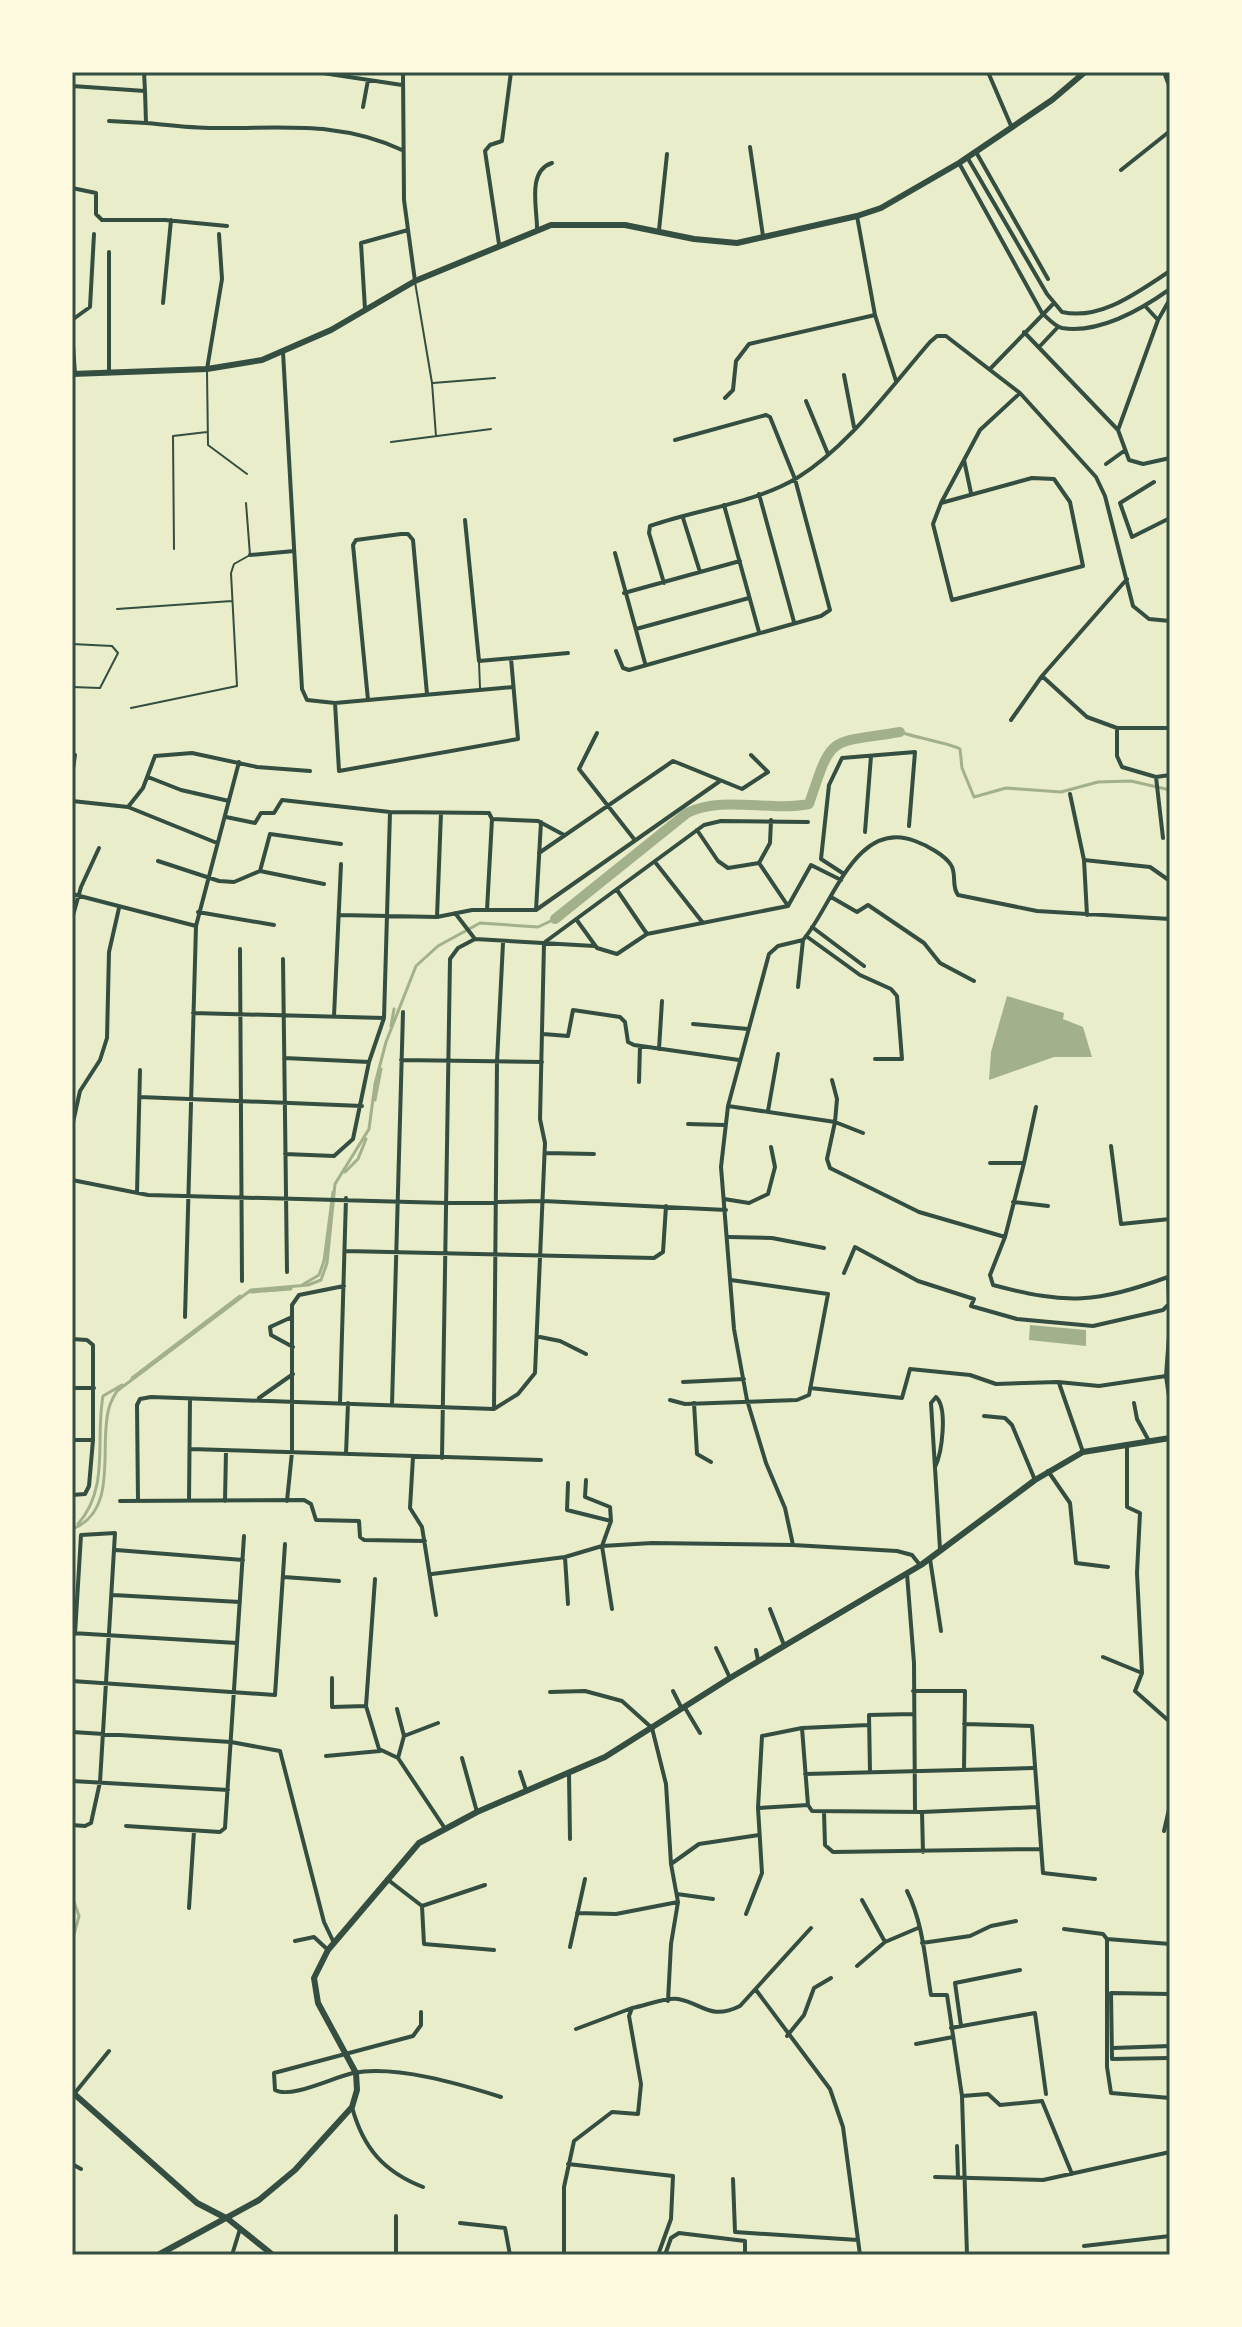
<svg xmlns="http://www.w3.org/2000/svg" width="1242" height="2327" font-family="Arial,sans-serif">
  <rect width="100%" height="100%" fill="#e9edc9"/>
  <path fill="#a3b18a" d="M1007,996l57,17 -1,6 20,8 9,30h-38l-65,23 2,-28z
    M1030,1325l56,5v16l-57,-6z"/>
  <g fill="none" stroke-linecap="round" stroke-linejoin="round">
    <path stroke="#a3b18a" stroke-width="3" d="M900,732c13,5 53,12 60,17l2,19 12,29 32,-9 55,4 37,-10 33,-1 39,9
      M391,1026l3,-17
      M375,1100l6,-31
      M345,1172l13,-13 8,-20
      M302,1285l17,-10 5,-14 9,-69
      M251,1292l40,-3
      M132,1378l108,-82
      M78,1524c32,-36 17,-85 25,-128l19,-11
      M72,1529c48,-18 26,-84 37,-121 1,-5 5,-12 8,-17l134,-101 57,-5 13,-5 6,-17 8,-79 34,-55 6,-45 11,-42 30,-76 22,-20 42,-23 58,4 17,-8
      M72,1896l7,20 -7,26
      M72,1917l2,12"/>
    <path stroke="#a3b18a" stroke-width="10" d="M555,919l132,-106c36,-18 82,-1 122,-9 24,-71 18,-60 91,-72"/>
    <path stroke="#344e41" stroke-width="2" d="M415,282l17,101 4,53
      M207,371l1,74 39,29
      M433,383l62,-5
      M391,442l100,-13
      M174,549l-1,-113 34,-4
      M72,557h2
      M117,609l115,-8
      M72,644l40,2 6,7 -18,35 -28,-1
      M479,662l1,26
      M131,708l106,-22 -6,-113 3,-9 16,-9 -4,-52"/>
    <path stroke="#344e41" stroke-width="4" d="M144,72l1,19
      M316,72l86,13
      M403,72l1,128 11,81
      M988,72l24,56
      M1164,72l6,16
      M72,86l73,5 1,32c22,2 45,5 68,5 66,1 125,-8 188,22
      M363,107l5,-27
      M109,121l37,2
      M750,147l13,89
      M976,152l72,127
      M967,157l80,137 15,18c39,9 77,-21 108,-41
      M959,163l83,150c6,5 12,13 20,15 38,6 80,-19 108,-39
      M1121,170l49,-39
      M72,188l24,5v21l6,6h63l62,6
      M857,216l18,99 21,66
      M537,228c0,-21 -10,-57 15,-65
      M659,230l8,-76
      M499,244l-14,-93 5,-6 12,-4 9,-69
      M109,252v119
      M163,303l8,-83
      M1146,307l12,13
      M365,309l-4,-66 47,-13
      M72,320l18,-13 4,-73
      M72,331l3,43
      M1024,332l94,98 11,30 14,4 27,-6
      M1041,345l17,-18
      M283,352l19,337 5,11 28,3 178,-16
      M207,369l15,-90 -3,-45
      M990,369l64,-66
      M844,375l10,52
      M725,398l8,-8 3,-29 13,-17 126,-29
      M806,401l22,53
      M1118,430l40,-110 12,-21
      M964,460l7,33
      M1106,464l18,-13
      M1154,482l-34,21 12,34 38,-19
      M759,494l35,128
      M941,503l-8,21 19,76 131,-34 -13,-64 -16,-23 -22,-1 -91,25 39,-73 40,-37
      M724,505l35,127
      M683,518l17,54
      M465,520l14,141 89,-8
      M615,553l30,110
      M250,555l44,-4
      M1127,579l-85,97 45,41 30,11v28l5,11 34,10 14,-2
      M664,583l-15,-50 1,-7c48,-17 103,-22 147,-48 52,-32 93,-90 133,-136l7,-6h9l74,57 76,84 9,19 28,110 16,13 21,2
      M624,593l116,-32
      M636,629l113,-31
      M616,651l7,17 6,2 192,-54 9,-6 -35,-131 -25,-62 -4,-2 -91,25
      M368,700l-15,-155 3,-5 45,-6h7l5,6 14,154
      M335,703l4,68 179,-32 -7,-81
      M1011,720l31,-44
      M1117,728h51
      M597,733l-18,36 55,70
      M72,776l3,-21
      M148,777l33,13 48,11
      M1156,777l7,61
      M1070,794l14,66 3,55
      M72,801l56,6 89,36
      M128,807l15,-19 12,-32 37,-3 65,14 53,4
      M226,817l29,6 6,-10h13l8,-13 108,12 99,1 3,6 -5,91
      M492,819l46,2 26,14
      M697,830l21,31 10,7 31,-5 11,-20 1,-23
      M865,832l6,-76
      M539,853l134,-92 69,28 26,-17 -17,-17
      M1084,860l66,7 20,14
      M158,861l61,20 15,1 26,-11 64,13
      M655,862l48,61
      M759,863l29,43
      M260,871l10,-37 71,10
      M844,874l-23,-15 8,-74 13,-27 73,-6 -6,74
      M617,890l30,44
      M72,894l124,32
      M831,897l26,15 11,-7 56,38 16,20 34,18
      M788,906l23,-41 30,15
      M536,910l5,-88
      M198,912l76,13
      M455,913l20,26
      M339,915l98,2 35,-7h64l184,-129
      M437,917l4,-104
      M72,919l9,-32 18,-39
      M576,919l21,29 20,6 30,-20 141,-28
      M812,927l52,39
      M806,936l54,39 31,14 6,7 5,63h-27
      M545,942l159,-117 17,-4 87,1
      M240,949l2,332
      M283,959l4,313
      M798,987l5,-47
      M193,1013l191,5
      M334,1016l7,-152
      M693,1024l55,5
      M543,1034l25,2 5,-26 47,7 5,5 3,20 6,3 105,15
      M659,1049l3,-48
      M284,1058l85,4
      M401,1060l141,2
      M832,1080l5,19 -2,23 28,11
      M639,1082l1,-36
      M140,1097l222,9
      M728,1106l107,16 -8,37 3,9 89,44 86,25
      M768,1111l10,-57
      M688,1124l37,1
      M72,1127l8,-36 20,-31 7,-22 2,-86 10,-44
      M1111,1146l10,78 49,-5
      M545,1153l49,1
      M285,1154l49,2 19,-17 16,-77 15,-44 6,-206
      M990,1163h34l-19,74 -15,38 3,10c75,20 103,18 175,-8
      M1024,1163l12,-56
      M72,1180l76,15 299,8 96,-2 183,9
      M137,1193l3,-123
      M724,1199l25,4 19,-9 7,-27 -4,-20
      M1013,1202l35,4
      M729,1237l43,1 52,10
      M345,1251l309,7 9,-6 3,-46
      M844,1273l11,-26 63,34 56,18 -3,7 46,13 76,7 70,-16 6,-6 -1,-27
      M185,1317l11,-391 43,-164
      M292,1317l-22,10 1,8 22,12
      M1170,1322l-4,54 4,28
      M540,1337l20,4 26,13
      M72,1339l15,1 6,5v95l-4,46 -4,8 -13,1
      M683,1382l61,-3
      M1059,1383l24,69
      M72,1388h22
      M810,1388l92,10 8,-29 60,6 26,9 62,-2 41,4 67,-10
      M936,1397l-5,6 9,146
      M259,1398l34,-24
      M670,1400l15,4 112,-4 12,-5 19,-101 -97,-14
      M340,1402l6,-204
      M694,1403l3,51 14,8
      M1134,1403l3,16 12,22
      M392,1405l11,-393
      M494,1409l3,-347 6,-119
      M984,1416l21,2 7,7 23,55
      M72,1440h21
      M1127,1444v63l13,6 -3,60 5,100 -7,18 35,31
      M190,1449l351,11
      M346,1454l2,-51
      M413,1457l-3,51 12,19 14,88
      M442,1458l8,-499 8,-11 17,-9 119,7
      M935,1467c7,-14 13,-59 1,-70
      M1048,1471l22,32 6,60 32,4
      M586,1480l-1,17 25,10 1,14 -9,25 10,63
      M568,1483l-1,27 44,11
      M1169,1497l1,-39
      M120,1501l184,-1 7,4 5,16 43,1 1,16 4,3 61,1
      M138,1501l-1,-96 3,-6 11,-2 343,12 24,-15 17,-21 10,-230 -5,-24 4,-176
      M189,1501l1,-102
      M225,1501l1,-50
      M287,1501l5,-49v-147l7,-10 45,-9
      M116,1550l127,10
      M565,1557l3,47
      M930,1559l11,72
      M920,1565l-8,-10 -15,-4 -104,-6 -8,-37 -19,-45 -19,-63 -13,-71 -13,-162 7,-61 41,-152 9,-8 25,-6c29,-33 52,-122 112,-99 11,4 30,14 36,24 6,9 0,21 7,30l79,16 133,8
      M432,1574l133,-17 37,-11 50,-3 141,2
      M907,1574l7,89 1,149
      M284,1577l55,4
      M375,1579l-9,127 13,43 19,9 46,69
      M113,1595l127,7
      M770,1609l14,36
      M72,1633l165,10
      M716,1648l14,30
      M756,1650l2,10
      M1103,1657l39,16
      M332,1678v29l34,-1
      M72,1681l203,14 10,-151
      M673,1691l8,16
      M913,1691h52l-1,79
      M550,1692l35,-1 37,10 30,27 14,56 5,80 7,38 -7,42 -3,57
      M685,1708l15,25
      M397,1709l7,27
      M964,1724l68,2 11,147 52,6
      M802,1728l6,77 4,6 110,1 115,-5
      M72,1732l159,10 49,9 44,171 10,21
      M326,1756l54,-5
      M398,1758l6,-22 34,-13
      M462,1758l15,54
      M520,1772l6,18
      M870,1772l-1,-57 44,-1
      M569,1774l1,65
      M805,1774l228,-6
      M72,1781l156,9
      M808,1805l-50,3 4,-72 40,-8 66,-3
      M824,1812l1,33 8,7 208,-3
      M922,1812l1,40
      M72,1825l13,1 6,-3 9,-41 15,-249 -34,2 -6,99
      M126,1826l94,6 5,-4 19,-292
      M1164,1831l6,-26
      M671,1864l28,-20 60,-9
      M387,1879l35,27
      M907,1891c16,32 18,68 24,104h16l15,101 5,159
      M677,1894l36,5
      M862,1900l23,42
      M422,1906l2,38 70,6
      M422,1906l63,-21
      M189,1908l5,-77
      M577,1913l39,1 62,-12
      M746,1914l16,-41 -4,-65
      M1064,1929l39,5 4,5 63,5
      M1107,1939v128l4,26 59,5
      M295,1941l19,-4 14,13
      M922,1943l48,-7 21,-10 25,-5
      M570,1947l15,-68
      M857,1966l28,-24 33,-14
      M756,1990l74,99 13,38 17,128
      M1170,1994l-59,-1 1,66 58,-1
      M421,2012v13l-8,11 -139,37 1,17c16,9 59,-13 78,-17 43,-8 107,11 148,24
      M961,2026l-6,-43 65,-13
      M951,2028l84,-15 11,81
      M576,2029l56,-21
      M787,2036l17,-21 10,-27 17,-10
      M916,2044l37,-7
      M1113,2048l57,-2
      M74,2094l35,-43
      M962,2096l26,-2 12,11 42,-4 30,73
      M352,2107c11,41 32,65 71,80
      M957,2146l1,31
      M72,2164l9,5
      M568,2164l105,12 -2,43 -13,36
      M935,2177l108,3 127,-28
      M733,2179l2,53 123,8
      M460,2223l45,5 5,27
      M1084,2246l86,-10
      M232,2255l8,-26
      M396,2255v-39
      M564,2255v-68l10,-46 38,-29 26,2 3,-30 -12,-68 3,-8c13,-2 33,-11 46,-9 24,4 32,22 62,7l71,-78
      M665,2255l6,-17 8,-5 66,8v14"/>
    <path stroke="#344e41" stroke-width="6" d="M72,374l135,-5 55,-9 69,-30 84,-49 136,-56h74l69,14 43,4 120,-27 24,-8 78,-45 93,-63 33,-28
      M72,2092l125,111 31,16 45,36
      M158,2255l101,-55 36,-30 57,-63 5,-17 -1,-17 -38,-70 -4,-25 14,-28 91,-107 58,-31 128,-55 125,-79 191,-113 114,-85 48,-28 87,-14"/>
  </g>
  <rect width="1242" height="2327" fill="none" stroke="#fefae0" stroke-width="148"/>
  <rect x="74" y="74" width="1094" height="2179" fill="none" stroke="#344e41" stroke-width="3"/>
</svg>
